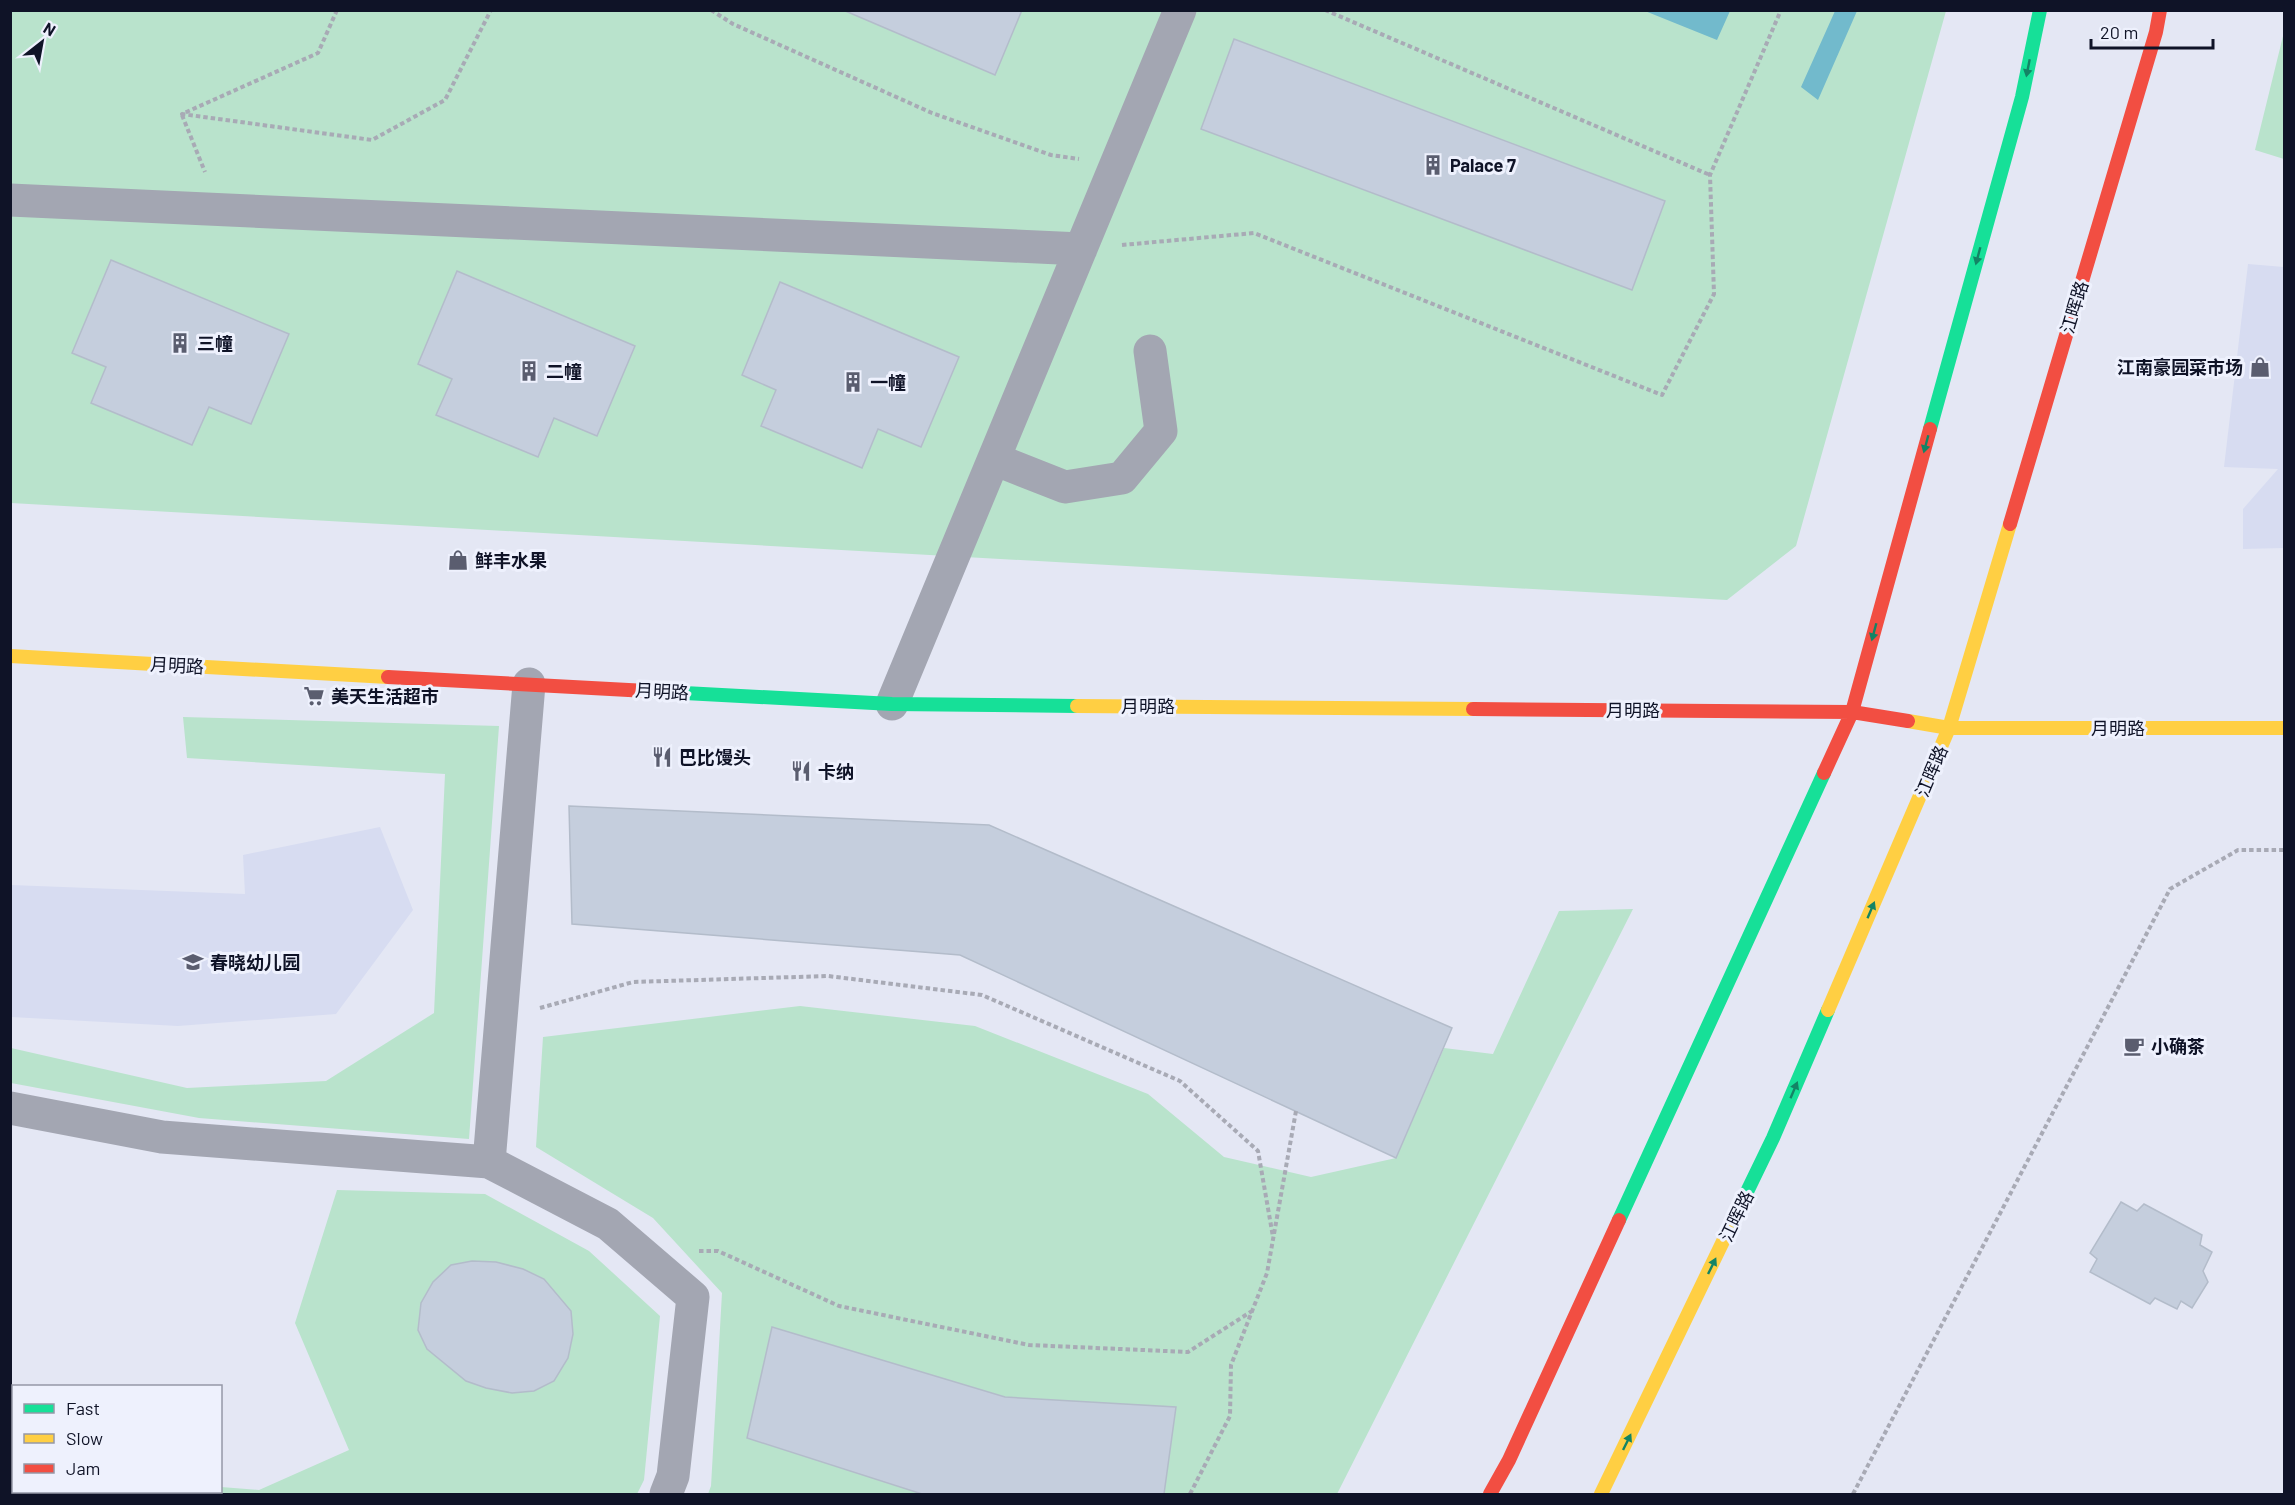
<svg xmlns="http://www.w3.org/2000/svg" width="2295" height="1505" font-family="Barlow,'Noto Sans SC',sans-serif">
  <rect width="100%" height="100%" fill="#e4e7f4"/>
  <path fill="#d7dcf1" d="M2248,264l36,3v281l-41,1v-40l35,-40 -54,-2z
    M380,827l33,83 -77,104 -158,12 -167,-9v-132l234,9 -2,-39z"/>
  <path fill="#b9e3cc" d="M10,11h1936l-150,535 -69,54 -1716,-97z
    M2284,32v127l-29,-9z
    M183,717l316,9 -30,413 -270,-21 -188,-35v-35l176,40 139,-7 108,-68 11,-239 -258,-16z
    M1633,909l-296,585h-629l3,-8 11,-193 -69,-75 -117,-71 7,-110 257,-31 175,20 173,68 76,63 87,20 85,-19 48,-110 49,6 66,-143z
    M337,1190l148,4 104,57 71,65 -16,164 -7,14h-626l-1,-103 4,2v99h206l1,-5 38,3 90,-40 -54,-127z"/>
  <path fill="#72bacc" d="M1645,11l85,-1v1l-13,29z
    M1835,11h22l-39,89 -17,-13z
    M11,1433l2,2 1,57h85l5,2h-93z"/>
  <path fill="#c5cedd" stroke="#b3bcca" stroke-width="1.5" d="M843,10h179l-27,65z
    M1234,39l431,162 -33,89 -431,-161z
    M111,260l178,74 -38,90 -42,-17 -17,38 -101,-42 15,-36 -34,-14z
    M457,271l178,75 -38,90 -43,-18 -16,39 -102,-42 16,-36 -34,-15z
    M780,282l179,75 -38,90 -43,-18 -16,39 -101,-42 15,-36 -34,-15z
    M569,806l420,19 463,203 -56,130 -436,-203 -388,-31z
    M2121,1202l16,9 7,-7 58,31 -2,10 12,7 -9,19 5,11 -16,26 -11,-7 -4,8 -22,-11 -5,6 -60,-32 7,-13 -7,-6z
    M472,1261l24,1 27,7 21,10 27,32 2,23 -5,24 -14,23 -20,10 -22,2 -26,-5 -20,-7 -39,-32 -9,-19 3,-27 12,-21 18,-17z
    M772,1327l233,70 171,10 -12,87h-242l-175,-56z"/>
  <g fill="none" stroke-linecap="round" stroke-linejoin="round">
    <path stroke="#a8aab5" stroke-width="4" stroke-dasharray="4.5 3" stroke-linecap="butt" d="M337,10l-19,43 -136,61 190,26 73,-40 46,-90
      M711,10l22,14 199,89 119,42 28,4
      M1325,10l385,165
      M182,115l23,57
      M1122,245l132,-12 408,162 52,-101 -4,-119 71,-165
      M540,1008l93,-26 195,-6 154,19 198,86 78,70 15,86
      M699,1251h19l121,55 190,39 159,7 64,-41
      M1190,1494l40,-78 1,-51 36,-92 29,-162
      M1853,1494l317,-605 68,-39h46"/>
    <path stroke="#a3a6b2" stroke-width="33" d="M10,200l1071,49
      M994,459l71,28 57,-9 39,-47 -11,-80
      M892,704l288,-694
      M10,1108l152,29 327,25 119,62 85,73 -20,179 -7,18
      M489,1162l40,-478"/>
    <path stroke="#16e098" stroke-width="14" d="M1930,429l92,-332 18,-87
      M647,691l245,13 185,2
      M1619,1220l205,-447
      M1728,1231l45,-93 55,-128"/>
    <path stroke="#ffcf43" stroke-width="14" d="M10,656l378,21
      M1077,706l396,3
      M1908,721l41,7h335
      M1828,1010l121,-282 61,-204
      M1601,1494l127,-263"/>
    <path stroke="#f24e42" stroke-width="14" d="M2010,524l146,-492 4,-22
      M388,677l259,14
      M1473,709l379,3 56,9
      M1824,773l28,-61 78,-283
      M1490,1494l19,-34 110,-240"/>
  </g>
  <defs><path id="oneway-solid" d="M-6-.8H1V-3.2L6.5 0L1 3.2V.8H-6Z" transform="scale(1.5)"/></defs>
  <g fill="#138465">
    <use href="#oneway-solid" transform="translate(2028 68) rotate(101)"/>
    <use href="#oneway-solid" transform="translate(1978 256) rotate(105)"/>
    <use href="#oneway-solid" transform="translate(1926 444) rotate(105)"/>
    <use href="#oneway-solid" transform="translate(1874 632) rotate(105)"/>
    <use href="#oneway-solid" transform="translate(1871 910) rotate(-67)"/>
    <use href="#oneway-solid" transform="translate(1794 1090) rotate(-67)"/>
    <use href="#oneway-solid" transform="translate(1712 1266) rotate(-64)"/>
    <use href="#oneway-solid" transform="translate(1627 1442) rotate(-64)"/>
  </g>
  <defs>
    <g id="building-bare" transform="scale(1.62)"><path d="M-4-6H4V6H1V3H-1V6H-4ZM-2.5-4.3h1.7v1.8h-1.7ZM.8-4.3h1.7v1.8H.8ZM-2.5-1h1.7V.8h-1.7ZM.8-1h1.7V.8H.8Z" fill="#5a5d6f" stroke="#eef1fd" stroke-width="2.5" paint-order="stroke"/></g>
    <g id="shop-bare" transform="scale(1.62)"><path d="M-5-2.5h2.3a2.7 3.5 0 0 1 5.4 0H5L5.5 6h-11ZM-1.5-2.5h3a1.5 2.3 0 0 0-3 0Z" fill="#5a5d6f" stroke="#eef1fd" stroke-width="2.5" paint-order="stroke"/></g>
    <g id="supermarket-bare" transform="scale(1.62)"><path d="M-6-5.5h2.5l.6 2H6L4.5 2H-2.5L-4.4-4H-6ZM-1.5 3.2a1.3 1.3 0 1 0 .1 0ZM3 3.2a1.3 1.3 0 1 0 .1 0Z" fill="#5a5d6f" stroke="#eef1fd" stroke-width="2.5" paint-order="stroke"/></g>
    <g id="restaurant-bare" transform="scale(1.62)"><path d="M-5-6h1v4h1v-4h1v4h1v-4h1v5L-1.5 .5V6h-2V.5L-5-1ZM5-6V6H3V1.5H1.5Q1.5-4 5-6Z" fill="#5a5d6f" stroke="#eef1fd" stroke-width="2.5" paint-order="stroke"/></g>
    <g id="school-bare" transform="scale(1.62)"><path d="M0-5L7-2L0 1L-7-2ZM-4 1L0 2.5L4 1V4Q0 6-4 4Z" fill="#5a5d6f" stroke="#eef1fd" stroke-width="2.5" paint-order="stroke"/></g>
    <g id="cafe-bare" transform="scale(1.62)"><path d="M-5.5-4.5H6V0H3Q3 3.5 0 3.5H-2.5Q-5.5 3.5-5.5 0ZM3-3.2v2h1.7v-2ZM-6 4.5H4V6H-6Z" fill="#5a5d6f" stroke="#eef1fd" stroke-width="2.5" paint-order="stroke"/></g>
  </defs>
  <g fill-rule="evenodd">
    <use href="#building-bare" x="1433" y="165"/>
    <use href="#building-bare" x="180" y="343"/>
    <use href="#shop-bare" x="2260" y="367"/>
    <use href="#building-bare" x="529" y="371"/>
    <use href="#building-bare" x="853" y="382"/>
    <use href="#shop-bare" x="458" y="560"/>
    <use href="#supermarket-bare" x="314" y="696"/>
    <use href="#restaurant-bare" x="662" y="757"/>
    <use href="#restaurant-bare" x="801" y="771"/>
    <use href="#school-bare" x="193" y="962"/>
    <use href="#cafe-bare" x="2134" y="1046"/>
  </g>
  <g text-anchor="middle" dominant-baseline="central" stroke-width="6" stroke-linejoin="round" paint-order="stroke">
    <g font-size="18" font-weight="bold" fill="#0f1327" stroke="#eef1fd" text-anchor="start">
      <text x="1450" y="165">Palace 7</text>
      <text x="197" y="343">三幢</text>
      <text x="2243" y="367" text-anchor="end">江南豪园菜市场</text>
      <text x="546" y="371">二幢</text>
      <text x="870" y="382">一幢</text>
      <text x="475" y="560">鲜丰水果</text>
      <text x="331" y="696">美天生活超市</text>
      <text x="679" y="757">巴比馒头</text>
      <text x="818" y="771">卡纳</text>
      <text x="210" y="962">春晓幼儿园</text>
      <text x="2151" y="1046">小确茶</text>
    </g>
    <g font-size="18" fill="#0f1327" stroke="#eef1fd">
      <text transform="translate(2074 307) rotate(-73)">江晖路</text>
      <text transform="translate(177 665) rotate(3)">月明路</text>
      <text transform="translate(662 691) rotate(3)">月明路</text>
      <text x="1148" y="706">月明路</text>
      <text x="1633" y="710">月明路</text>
      <text x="2118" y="728">月明路</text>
      <text transform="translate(1931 771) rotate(-67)">江晖路</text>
      <text transform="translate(1736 1216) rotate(-64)">江晖路</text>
    </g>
  </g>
  <rect width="2295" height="1505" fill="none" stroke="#0f1327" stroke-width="24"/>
  <rect x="12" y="1385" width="210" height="108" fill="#eef1fd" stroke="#9598a7" stroke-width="1.5"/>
  <rect x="24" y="1404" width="30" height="9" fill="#16e098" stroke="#9598a7" stroke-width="1.5"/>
  <text x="66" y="1415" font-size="18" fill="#0f1327">Fast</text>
  <rect x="24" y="1434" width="30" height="9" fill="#ffcf43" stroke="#9598a7" stroke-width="1.5"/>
  <text x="66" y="1445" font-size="18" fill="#0f1327">Slow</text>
  <rect x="24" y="1464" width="30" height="9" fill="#f24e42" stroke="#9598a7" stroke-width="1.5"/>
  <text x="66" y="1475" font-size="18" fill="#0f1327">Jam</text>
  <g transform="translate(42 42) rotate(31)" stroke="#eef1fd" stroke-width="4.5" paint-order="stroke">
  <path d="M0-4.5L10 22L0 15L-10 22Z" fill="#0f1327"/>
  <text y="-9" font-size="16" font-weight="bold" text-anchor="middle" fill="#0f1327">N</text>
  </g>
  <path d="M2091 39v9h122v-9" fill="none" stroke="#0f1327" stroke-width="3"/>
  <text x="2100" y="39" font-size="18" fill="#0f1327" stroke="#eef1fd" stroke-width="4.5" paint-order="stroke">20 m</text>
</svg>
